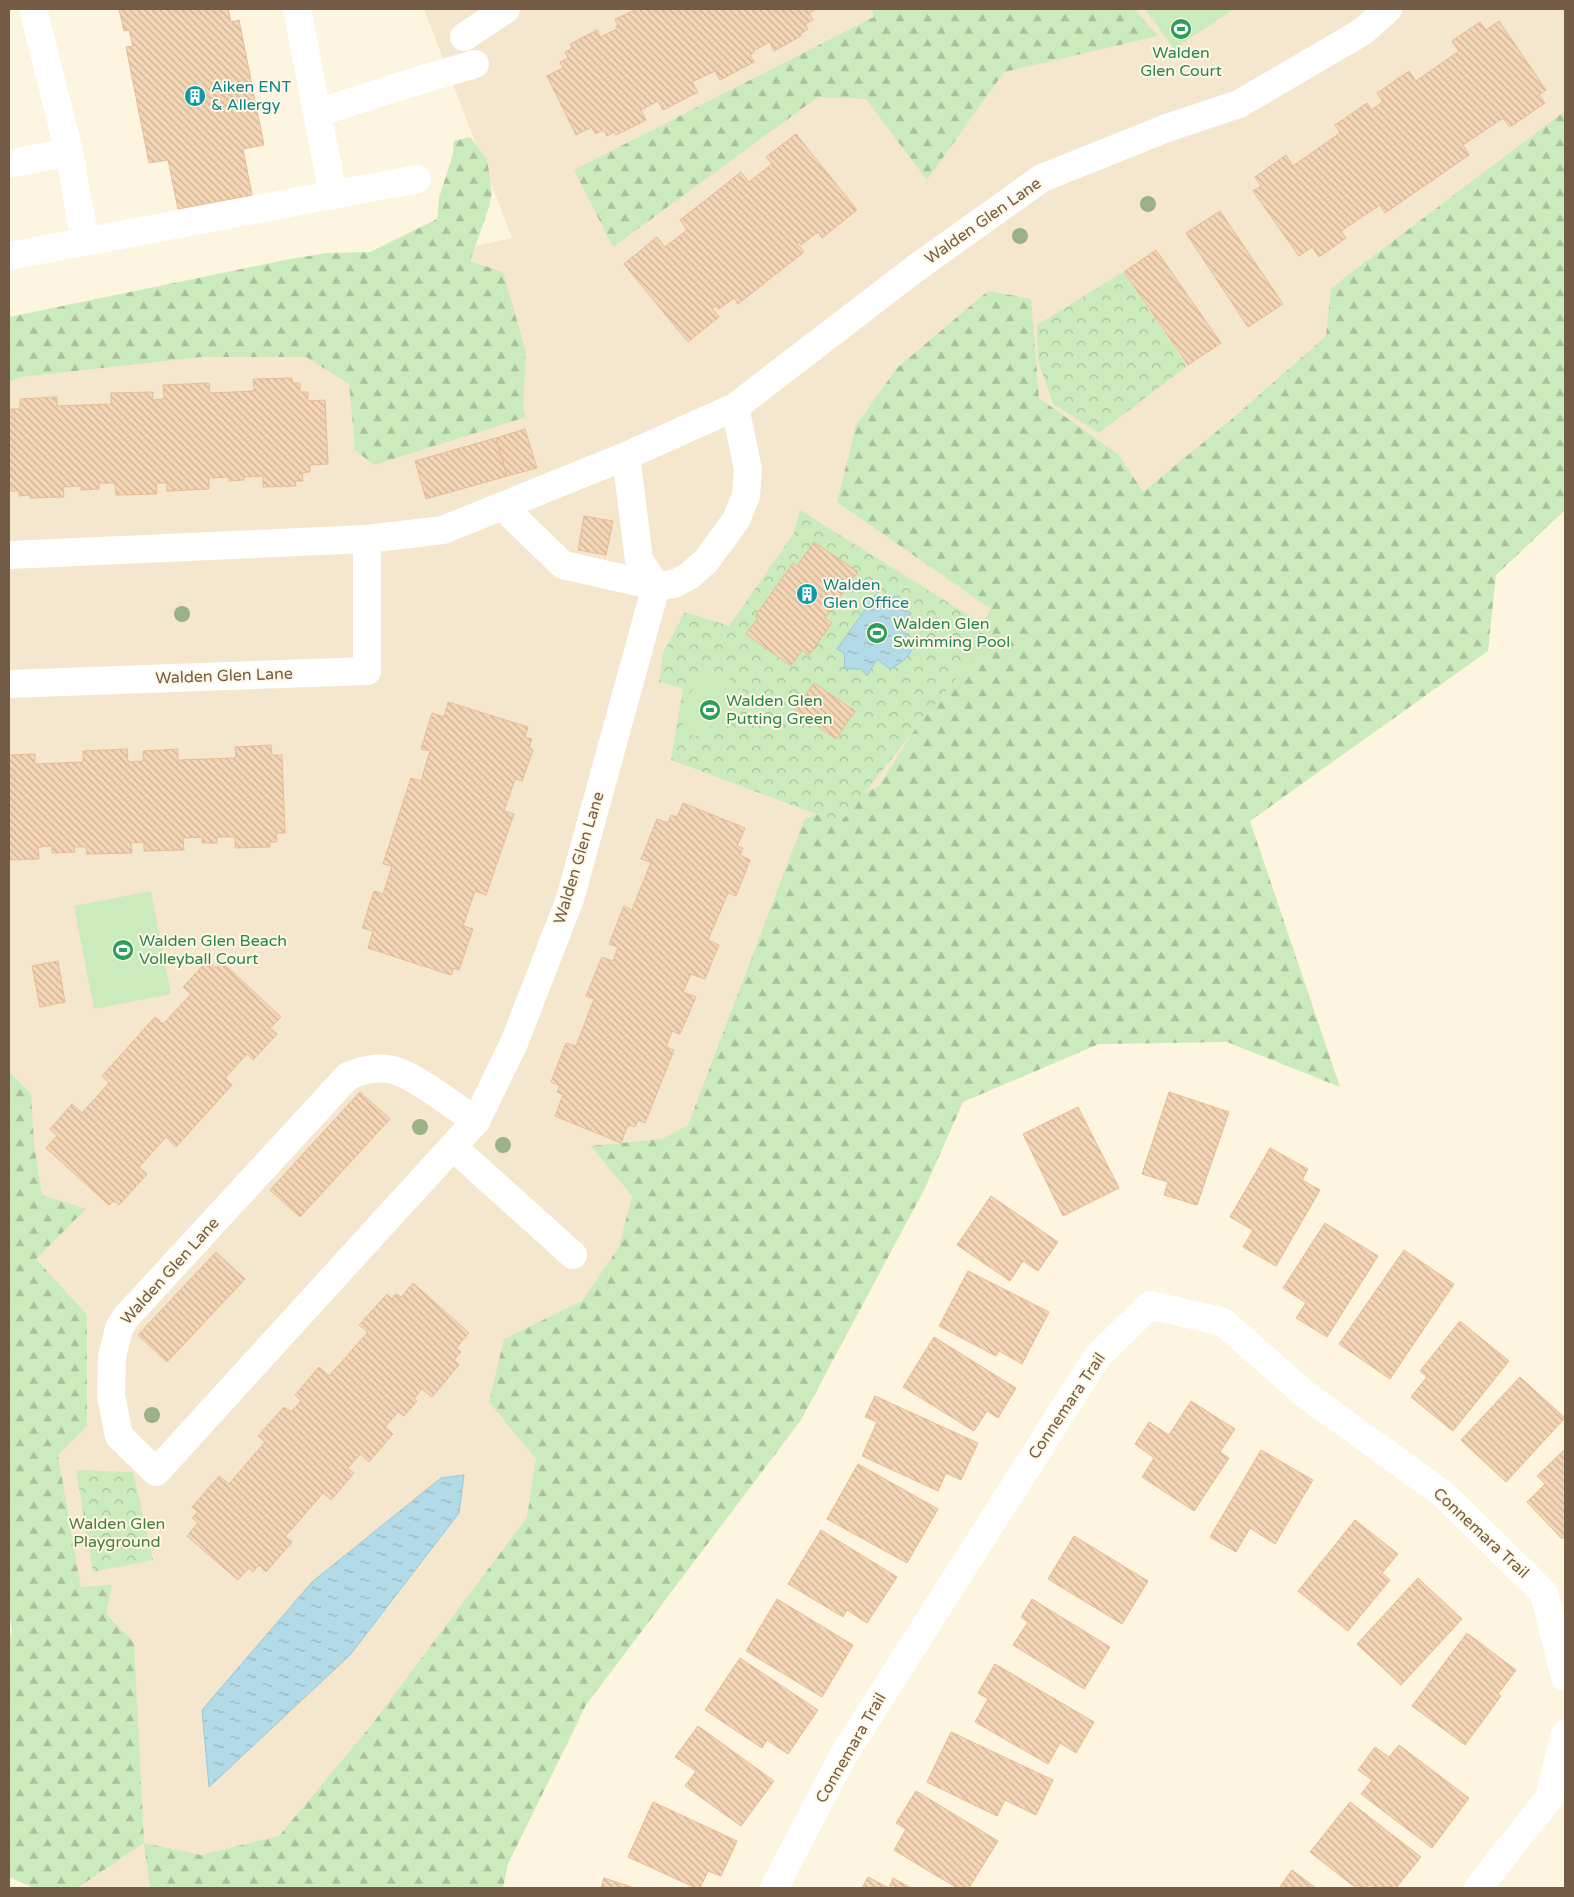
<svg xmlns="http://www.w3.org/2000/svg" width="1574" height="1897" font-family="'Varela Round',sans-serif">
  <defs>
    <pattern id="forest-firs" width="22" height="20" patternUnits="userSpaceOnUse" patternTransform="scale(1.25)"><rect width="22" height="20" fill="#cbebbd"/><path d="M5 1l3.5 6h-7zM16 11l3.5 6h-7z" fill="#a9c19b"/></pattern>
    <pattern id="park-crowns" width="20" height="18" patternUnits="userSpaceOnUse" patternTransform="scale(1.25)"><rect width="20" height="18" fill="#cbebbd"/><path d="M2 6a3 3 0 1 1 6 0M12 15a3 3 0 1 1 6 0" fill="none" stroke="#a9c19b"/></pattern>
    <pattern id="water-ripples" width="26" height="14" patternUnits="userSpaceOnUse" patternTransform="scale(1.25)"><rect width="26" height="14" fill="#b3dae7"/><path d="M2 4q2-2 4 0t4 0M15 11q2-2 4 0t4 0" fill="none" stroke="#96b4bd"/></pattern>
    <pattern id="building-back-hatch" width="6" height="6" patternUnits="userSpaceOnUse" patternTransform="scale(1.25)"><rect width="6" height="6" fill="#f4d5b5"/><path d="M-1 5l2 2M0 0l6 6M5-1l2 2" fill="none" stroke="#cab095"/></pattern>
  </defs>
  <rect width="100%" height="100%" fill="#fdf5df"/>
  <path fill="#f5e7cd" d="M424,9h1141v132l-830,1104 -455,643h-206l-65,-493v-1047l503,-110z"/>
  <path fill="url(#forest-firs)" d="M872,9h262l24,27 -154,36 -77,108 -61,-81 -48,-2 -205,150 -39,-77 300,-153z
    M1565,111v399l-69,65 -8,76 -238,170 90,266 -113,-45 -128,2 -136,58 -38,86 -124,232 -215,285 -78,159 -5,24h-353l-6,-45 -67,45h-43l-25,-11v-238l3,-7 -3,-21v-539l22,22 3,50 8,51 44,14 -50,50 51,56v111l-29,29 23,132 31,-2 -6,29 28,28 10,201 57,12 78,-19 91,-109 157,-210 9,-58 -47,-57 15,-63 78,-38 37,-54 13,-51 -41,-50 71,-7 26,-14 116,-305 75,-34 112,-177 -154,-107 19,-77 41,-57 91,-77 43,8 8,99 80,57 24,37 90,-74 93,-82 5,-48z
    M470,137l17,22 5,34 -3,14 -19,54 33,11 23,80 -3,55 3,10 -152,48 -19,-15 -6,-66 -43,-27h-105l-180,20 -12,5v-65l276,-57 42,-7 43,-1 67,-33 2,-21 14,-44 1,-13z"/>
  <path fill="url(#park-crowns)" d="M1123,272l64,94 -88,67 -46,-29 -15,-43 -1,-36z
    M800,510l194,121 -154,192 -169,-63 12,-72 -24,-6 4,-29 22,-41 44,14 65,-93z
    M76,1470l57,2 20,88 -60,12z"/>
  <path fill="#cbebbd" d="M1145,9h89l-60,40z
    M705,673l25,6 22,19 -23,20 -19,6 -1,14 -26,-4v-31z
    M151,891l20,103 -77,15 -20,-103z"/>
  <path fill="url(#water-ripples)" stroke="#99c8d9" d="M876,594l6,4 17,-2 3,13 9,4 -11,15c19,21 13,28 -10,41l-13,-10 -10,17 -6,-7h-16l-1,-16 -7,-4z
    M464,1475l-5,38 -109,142 -141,132 -7,-77 110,-128 129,-104z"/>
  <path fill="url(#building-back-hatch)" stroke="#e7bd95" d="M119,9h109l3,13 8,-2 25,125 -21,4 9,46 -74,14 -10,-49 -19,3 -23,-116 7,-1 -4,-16 -5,1z
    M637,9h180l-8,4 4,7 -8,4 3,5 -8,5 1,2 -27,15 -4,-9 -17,9 1,2 -4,2 4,7 -34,18 -5,-9 -23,11 6,10 -35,18 -5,-9 -17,9 5,10 -30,15 -2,-3 -7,4 -3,-6 -9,4 -3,-7 -16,8 -29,-59 16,-8 -3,-6 8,-4 -3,-6 7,-4 -2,-4 27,-14 3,7 17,-8 -1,-3 2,-1 -3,-6z
    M1499,21l47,69 -7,5 6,8 -35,24 -7,-9 -40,27 6,10 -84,58 -5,-8 -39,26 5,7 -27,19 -7,-10 -13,9 -46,-65 8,-5 -6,-9 31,-22 7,11 47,-33 -5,-8 32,-22 4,7 12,-8 -6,-9 32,-22 7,10 43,-30 -7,-10 28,-19 6,8z
    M796,134l61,76 -35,28 -4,-6 -17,13 -2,-3 -2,1 7,9 -66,52 -4,-6 -15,11 -3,-3 -4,2 7,9 -31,25 -64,-78 33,-27 8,10 22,-17 -7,-10 61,-48 8,10 23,-18 -6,-7z
    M1220,211l63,93 -35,23 -62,-94z
    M1156,250l65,93 -33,22 -64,-93z
    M292,378l1,5h7v9h8v9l17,-1 3,64 -18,1v7l-8,1 1,8h-8l1,5 -33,1v-11l-19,1v3l-15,1v-4l-20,1v11l-42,2v-8h-11l1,11 -41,1 -1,-12h-16v6l-18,1v-4l-18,1 1,10 -34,1v-3l-11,1v-5h-8v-8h-2v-67h2v-7h9v-10l37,-2v9l54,-2v-11l42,-1v8l11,-1 -1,-14 46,-2 1,10 44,-2 -1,-12z
    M525,429l12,39 -30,8 -11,-38z
    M496,438l11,38 -81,23 -11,-38z
    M584,516l29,5 -7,34 -28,-5z
    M814,542l44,30 -33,46 7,5 -23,32 -7,-5 -11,16 -45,-32 12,-16 -3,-2 38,-53 4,3z
    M814,683l41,28 -19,28 -41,-29z
    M448,702l80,25 -3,10 7,2 -3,8 4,3 -11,31 -7,-2 -11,32 10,3 -28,81 -11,-4 -12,35 10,3 -14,41 -5,-2 -3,7 -83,-27 5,-17 -11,-3 12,-37 9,3 9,-28 -9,-2 28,-86 10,3 9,-30 -9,-2 11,-36 12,4z
    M271,745l1,10h10l3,78h-9l1,9h-7v5l-35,1v-11h-18v6h-15v-6l-19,1 1,12 -40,1v-9l-13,1 1,10 -45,1 -1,-7h-12l1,5 -23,1v-7l-14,1 1,12 -30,1v-105l26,-1v10l48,-2v-11l44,-2 1,13 15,-1v-10l35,-2v11l58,-2 -1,-11z
    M683,803l62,25 -8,18 6,2 -3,7 10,5 -14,36 -8,-3 -20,47 11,5 -14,34 -14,-5 -8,18 13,5 -16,37 -8,-3 -6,16 8,3 -29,73 -7,-3 -3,7 -7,-2 -7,18 -66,-27 8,-21 -6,-3 3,-6 -9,-4 15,-39 10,3 18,-47 -8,-3 16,-39 11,4 5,-14 -9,-3 15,-38 8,4 19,-48 -10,-3 16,-40 11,4 3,-8 6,2z
    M208,960l8,8 6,-6 59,55 -11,11 7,6 -24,26 -6,-6 -22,24 7,7 -56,62 -10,-10 -27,30 8,7 -28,31 -5,-4 -5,4 -63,-57 11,-12 -7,-7 22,-25 10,9 27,-30 -7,-7 53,-59 8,7 28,-30 -8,-7z
    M58,961l7,41 -25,5 -8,-41z
    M360,1092l30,27 -90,98 -30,-27z
    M1169,1092l60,20 -32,93 -33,-10 4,-13 -26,-8z
    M1078,1107l41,81 -56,28 -40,-82z
    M1270,1148l38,21 -6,11 18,10 -44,76 -33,-19 10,-17 -23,-13z
    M991,1196l67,46 -20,29 -15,-10 -13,20 -53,-36z
    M1325,1223l53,33 -51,81 -31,-19 10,-15 -23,-15z
    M1404,1250l50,34 -64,95 -51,-35z
    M216,1252l29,27 -78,83 -29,-27z
    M968,1271l81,41 -27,52 -23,-13 -3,5 -57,-30z
    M413,1283l56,50 -13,15 5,4 -7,8 5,5 -27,32 -10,-8 -8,9 3,3 -13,15 -6,-4 -13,15 8,7 -24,28 -9,-8 -12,14 6,5 -23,27 -8,-7 -38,44 7,5 -26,30 -7,-7 -6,7 -4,-4 -11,12 -51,-44 11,-13 -6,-5 6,-6 -6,-5 27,-31 10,8 36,-42 -7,-6 26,-29 7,5 10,-11 -6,-6 24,-28 10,9 39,-44 -9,-7 28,-31 5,5 4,-5 5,3z
    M1460,1321l49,40 -56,70 -42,-34 16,-20 -7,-6z
    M934,1337l82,51 -18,30 -11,-7 -13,20 -71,-44z
    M1520,1377l45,41 -59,64 -45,-42z
    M875,1396l103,47 -17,37 -15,-7 -8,18 -76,-35 15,-34 -12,-5z
    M1191,1401l44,28 -15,23 9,6 -35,53 -52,-34 12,-19 -19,-14 14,-22 20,13z
    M1565,1449v87l-3,3 -35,-37 18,-18 -8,-8z
    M1261,1450l52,30 -38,64 -25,-16 -14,24 -26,-15z
    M858,1464l80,45 -31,54 -80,-44z
    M1355,1520l43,34 -16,19 8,7 -42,51 -50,-40z
    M821,1530l76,47 -30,46 -20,-13 -4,7 -55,-33z
    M1074,1536l74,45 -26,43 -74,-45z
    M1418,1578l44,41 -61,66 -44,-41z
    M777,1599l76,46 -31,52 -76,-46z
    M1032,1599l78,48 -26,42 -71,-44 15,-23 -7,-5z
    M1467,1633l49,37 -18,24 3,2 -36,49 -53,-39z
    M740,1658l78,52 -30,44 -21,-14 -5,8 -57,-38z
    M995,1664l99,58 -18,31 -16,-10 -12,21 -73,-42 13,-23 -10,-6z
    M698,1726l76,55 -33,45 -56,-40 11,-15 -21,-14z
    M951,1732l102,48 -17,35 -31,-15 -8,16 -70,-34z
    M1399,1745l70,53 -37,50 -71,-54 11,-14 -14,-10 17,-23 14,10z
    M916,1791l82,50 -29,47h-12l-63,-38 12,-21 -10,-6z
    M653,1802l84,39 -16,35 -13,-5 -8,17h-4l-68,-31z
    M1350,1802l71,55 -25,31h-24l-4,-3 -2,3h-10l-46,-36z
    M1292,1870l24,18h-37z
    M868,1877l21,11 4,-10 18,10h-49z
    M604,1878l31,10h-34z"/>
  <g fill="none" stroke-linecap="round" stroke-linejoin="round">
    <path stroke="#fff" stroke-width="28" d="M33,9l36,143 16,89
      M297,9l36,186
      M464,37l42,-28
      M317,113l80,-26 78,-23
      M9,164l60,-12
      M9,256l408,-77
      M502,506l61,59 93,21 18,-2 15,-8 17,-15 30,-41 10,-24 2,-27 -13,-62
      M9,555l358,-16 76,-9 183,-74
      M9,684l358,-13v-132
      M476,1121c-21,-14 -60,-45 -83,-51 -15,-4 -31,0 -45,6l-222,241 -7,11 -7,29 -1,38 8,41 37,36 320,-351 38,-78 56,-144 86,-313 -17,-26 -13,-104 109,-49 181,-139 126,-90 125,-50 72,-24 123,-72 26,-23
      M453,1147l120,108
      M774,1888l70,-134 253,-397 53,-52 73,17 83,73 137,99 101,99 21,84
      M1478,1888l71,-90 16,-64"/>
  </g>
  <g fill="#9ab286">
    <circle cx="1148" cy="204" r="8"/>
    <circle cx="1020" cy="236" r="8"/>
    <circle cx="182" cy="614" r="8"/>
    <circle cx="420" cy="1127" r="8"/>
    <circle cx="503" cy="1145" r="8"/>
    <circle cx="152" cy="1415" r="8"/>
  </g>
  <defs>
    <g id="stadium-disc" transform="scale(1.125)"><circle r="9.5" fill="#2e9e5b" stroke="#fff8e6"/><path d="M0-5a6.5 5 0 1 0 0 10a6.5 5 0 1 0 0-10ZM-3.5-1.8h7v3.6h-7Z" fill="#fff"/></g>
    <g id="building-disc" transform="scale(1.125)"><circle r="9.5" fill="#0f9aa8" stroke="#fff8e6"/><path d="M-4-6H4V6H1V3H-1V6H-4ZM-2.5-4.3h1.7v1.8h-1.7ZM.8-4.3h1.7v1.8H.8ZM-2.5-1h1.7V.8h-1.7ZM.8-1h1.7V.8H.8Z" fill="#fff"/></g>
  </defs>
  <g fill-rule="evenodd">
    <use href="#stadium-disc" x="1181" y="29"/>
    <use href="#building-disc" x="195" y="96"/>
    <use href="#building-disc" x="807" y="594"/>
    <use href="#stadium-disc" x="877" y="633"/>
    <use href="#stadium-disc" x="710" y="710"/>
    <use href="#stadium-disc" x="123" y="950"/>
  </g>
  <g text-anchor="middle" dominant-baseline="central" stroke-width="4" stroke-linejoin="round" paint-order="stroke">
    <g font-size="16" fill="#27864d" stroke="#fff8e6" text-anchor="start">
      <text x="1181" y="53" text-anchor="middle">Walden<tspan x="1181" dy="18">Glen Court</tspan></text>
      <text x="893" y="624">Walden Glen<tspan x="893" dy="18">Swimming Pool</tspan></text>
      <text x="726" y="701">Walden Glen<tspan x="726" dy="18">Putting Green</tspan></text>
      <text x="139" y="941">Walden Glen Beach<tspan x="139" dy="18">Volleyball Court</tspan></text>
    </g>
    <g font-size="16" fill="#0d838f" stroke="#fff8e6" text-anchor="start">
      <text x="211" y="87">Aiken ENT<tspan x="211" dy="18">&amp; Allergy</tspan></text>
      <text x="823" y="585">Walden<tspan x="823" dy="18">Glen Office</tspan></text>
    </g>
    <g font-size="16" fill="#745b46" stroke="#fff8e6">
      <text transform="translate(983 221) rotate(-35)">Walden Glen Lane</text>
      <text transform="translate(224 676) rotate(-2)">Walden Glen Lane</text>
      <text transform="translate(579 858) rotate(-73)">Walden Glen Lane</text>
      <text transform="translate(170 1271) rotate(-48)">Walden Glen Lane</text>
      <text transform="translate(1067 1406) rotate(-56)">Connemara Trail</text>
      <text transform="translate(1481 1533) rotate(43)">Connemara Trail</text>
      <text transform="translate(851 1748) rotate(-60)">Connemara Trail</text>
    </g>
    <g font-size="16" fill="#497b3d" stroke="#fff8e6">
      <text x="117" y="1524">Walden Glen<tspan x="117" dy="18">Playground</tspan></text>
    </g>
  </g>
  <rect width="1574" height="1897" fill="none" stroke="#745b46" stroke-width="20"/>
</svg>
